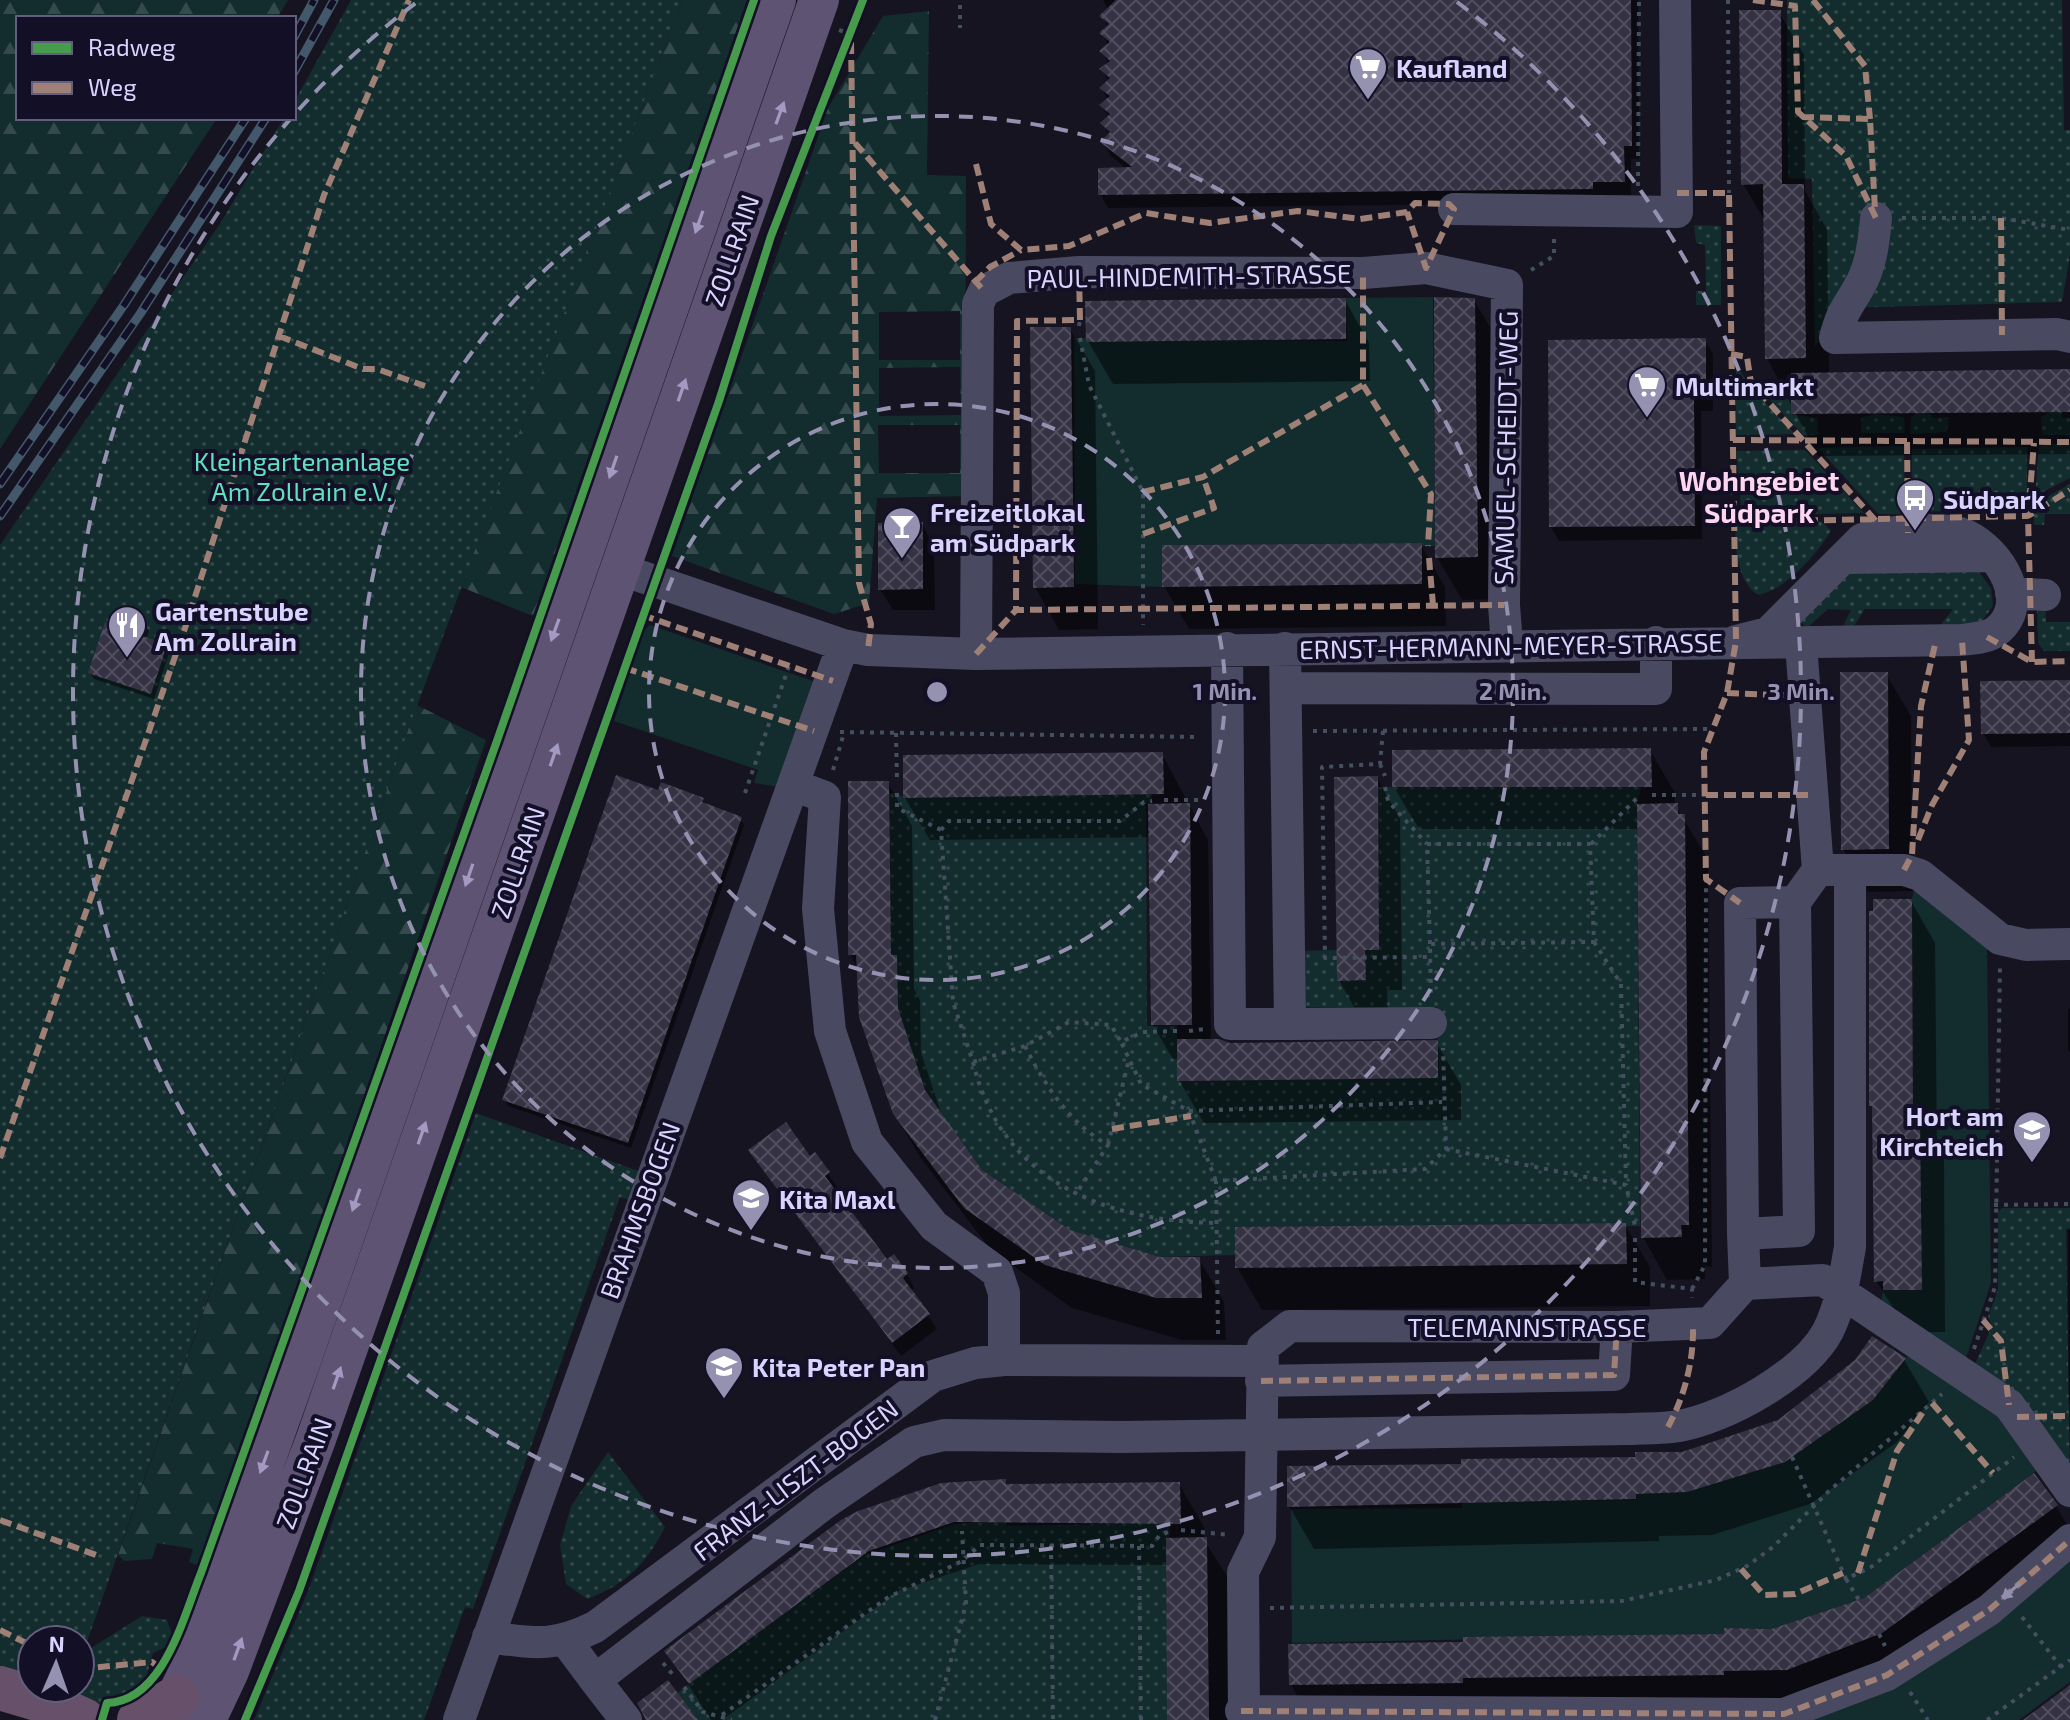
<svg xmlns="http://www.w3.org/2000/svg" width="2070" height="1720" font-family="'Exo 2',sans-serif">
  <defs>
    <pattern id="grass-dots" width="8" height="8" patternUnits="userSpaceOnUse" patternTransform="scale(2)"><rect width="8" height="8" fill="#132c2d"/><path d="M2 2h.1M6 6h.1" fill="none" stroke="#354a4c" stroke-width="1.8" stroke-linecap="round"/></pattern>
    <pattern id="forest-firs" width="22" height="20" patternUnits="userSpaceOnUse" patternTransform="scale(2)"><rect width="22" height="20" fill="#132c2d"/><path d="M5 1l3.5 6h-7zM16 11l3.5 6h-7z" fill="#354a4c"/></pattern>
    <pattern id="building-cross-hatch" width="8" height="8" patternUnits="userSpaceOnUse" patternTransform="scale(2)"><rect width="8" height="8" fill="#343243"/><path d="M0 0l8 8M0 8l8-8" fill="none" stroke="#514f5f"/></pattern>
  </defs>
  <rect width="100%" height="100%" fill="#161421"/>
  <path fill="url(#grass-dots)" d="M351,0h331l-268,714 -331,939 59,-37 25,4 8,23 -22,10 -9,32 -24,12h-17l-3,14 -52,-23h32v-48h-48v41l-32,-15v-1121l219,-320 65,-107h10v-16z
    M1787,0h275l2,130h6v125l-8,47 -219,6 -28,39 -3,-168 -24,-1z
    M1694,225l27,1v79h-25v-14h10l-1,-46 -9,-2z
    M1736,365l17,25 42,44 -59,1z
    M1762,392l29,1v21l26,4 1,17h-15z
    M2050,412h12v6h8v17h-28l-1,-18z
    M1916,413h14l2,5 17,-1 -2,15 -37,2 1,-16z
    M1875,414l29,3 1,16h-44v-15z
    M2070,442v36l-35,18 4,-50z
    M1904,446l1,68h-27l-60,-66z
    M2027,447v51l-10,11 -106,3 1,-63z
    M1805,450l59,63 -122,3 -6,-65z
    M2070,484v30h-25l-1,11h-10v-21z
    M1820,521l11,9c-12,23 -47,61 -73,65 -19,-11 -26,-50 -21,-71z
    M1863,569l115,2 13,17 2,18 -15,20 -39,1 14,-18h-88l-13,20 -10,-1 9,-18 -23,-1 -21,19 -7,-6 45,-48z
    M2045,601l1,21h24v29h-26l-6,-8 -1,-39z
    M1378,787h263l-4,17 3,422h-14v-3l-391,4v28l-75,2 -90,-27 -88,-60 -57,-80 -27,-82 -1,-52 -6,-1 -2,-162h8l7,5 248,-4v10h-6l1,222 30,-1v55l261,-3 -1,-70h-136l-2,-56 80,-2z
    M476,1113l171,61 -10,29 -17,-6 -147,412 -8,-2 -41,113h-170l56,-134z
    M2002,1208h68v20l-4,1 4,254 -99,-110 21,-47 -4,-9 10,-27v-78z
    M608,1452l57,75c-19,37 -38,57 -78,72l-21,-15 -6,-39 11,-39z
    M1006,1521l1,5 163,-3v15h-4l2,182h-470l-21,-27 188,-138 89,-31z"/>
  <path fill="url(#forest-firs)" fill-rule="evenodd" d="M0,0h288l-11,18h-259v100h199l-217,331z
    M682,0h65l-214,616 -72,-29z
    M929,11l-2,164 39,1 -1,320 -88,2 -8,105 -35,11 -162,-58 156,-448 55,-92zM960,311v49h-81v-48zM960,367l1,48 -82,1v-48zM878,425h82v48h-81z
    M417,705l69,35 -279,815 -10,10 -8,-3 4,-13 -36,-6 -5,16 -28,2 -6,-6z"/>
  <path fill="#132c2d" d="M1433,297l2,249h-13v-3l-260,2v42l-87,-3 -1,-246 273,3 -1,-43z
    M650,625l169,58 -40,104 -25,-4 4,-13 -144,-49 30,-91z
    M1915,886l72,53 4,344 -26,78 -85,-52 3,-19 39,-1 -2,-173h-7l-1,-217z
    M1914,1348l89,61 40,57 -179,132 -93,31 -47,-1v6l-432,9 -1,-134 171,-1v-6l174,-2 1,-6 50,-2 98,-30 88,-62z
    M2070,1540v142l-51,38h-761l526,-6 103,-39z"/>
  <path fill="#0007" d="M1103,0h535l1,159h-8v36h-31v8l-492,5 -8,-14 28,-24 -17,-14 -8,-14 6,-7 -6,-11 6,-6 -7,-12 6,-6 -7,-12 8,-6 -7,-13 7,-5 -7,-12 7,-6 -7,-13 6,-5 -6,-12 6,-6z
    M1779,12l25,43 1,136 22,38 2,145 241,-3v83l-252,2 -51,-98 -1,-135 -23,-39z
    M1345,300l24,43 1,38 -257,3 -25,-43z
    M1474,300l25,42 2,257 -39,1 -25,-43z
    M1070,329l25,42 3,258 -39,1 -24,-43z
    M1705,340l8,14v57h-12l1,128 -143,2 -8,-14z
    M922,524l12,22 1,64h-42l-13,-21z
    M1421,545l24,42 1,39 -257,3 -25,-43z
    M146,625l3,6 -3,9 20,7 3,6 -15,46 -60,-20 -4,-6 26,-45z
    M1886,674l25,42 1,175 -44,1 -25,-43z
    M2070,682v64l-79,1 -8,-14z
    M1650,750l25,43v12l33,54 4,408 -7,-1v13l-38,1 -24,-43 -3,-408h-221l-25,-42z
    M1162,754l46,86 3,201 19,4 206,-3 25,43v35l-257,3 -25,-43v-21h-6l-20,-34 -2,-188 -221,3 -25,-42z
    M1377,778l23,41 2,171h-15l1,30 -26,1 -23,-41z
    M888,783l24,43 2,163 6,11 1,53 22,66 38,53 88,60 90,27h40l25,43 2,38h-44l-110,-32 -81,-58 -71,-93 -25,-43 -36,-144 -9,-16z
    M659,793l43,6 4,7 34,13 4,6 -113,323 -123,-42 -4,-7z
    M1911,901l24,42 2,206 7,11 1,172h-36l-33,-51z
    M2068,1009h2v44l-2,-3z
    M751,1151l59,7 5,-3 22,32 -4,3 54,71 20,13 7,14 -3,3 26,38 -36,27z
    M1625,1225l25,42v39l-388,4 -25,-43z
    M2068,1230h2v175l-1,-2z
    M1904,1360l25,42 -32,40 -87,62 -98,31 -53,1v5l-345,8 -25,-43 174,-40 219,-12 97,-32z
    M1005,1481l3,5 171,-2 25,43v13l26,41 1,139h-61l-2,-155 -189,-1 -81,27 -176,129h-11l-44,-69z
    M2056,1506l14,24v26l-258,156 -501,8 -20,-35 174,-41 261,-8 45,-5 94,-31z"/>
  <path fill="url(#building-cross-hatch)" d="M1116,0h515l1,146h-8l1,36h-32v7l-495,6v-27l34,-1 -32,-25 10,-10 -10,-9 10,-9 -11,-9 11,-9 -11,-8 11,-10 -11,-9 11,-8 -11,-10 11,-9 -11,-9 10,-9 -10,-8z
    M1739,10h42l1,174h22l2,174 -41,1 -2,-175 -22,1z
    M1434,297l41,1 3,259 -43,1z
    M1346,298v41l-260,3 -1,-41z
    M1030,327h41l3,260 -41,1z
    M1706,338v60h-12l1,128 -146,1 -1,-187z
    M2070,369v43l-279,2v-41z
    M923,522v67l-45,1v-67z
    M1422,543v41l-260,3v-42z
    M118,614l29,9 -4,13 24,9 -16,49 -63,-21 17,-51 10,3z
    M1840,672h48l1,177 -48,1z
    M2070,680v53l-89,1 -1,-53z
    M1651,748l1,39h-260v-37z
    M1163,752l1,42 -261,4v-43z
    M616,775l42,15 3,-8 43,16 -2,4 40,15 -114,326 -126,-43z
    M1378,776l1,174h-14l1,30 -29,1 -3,-204z
    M848,781h41l2,174h6l1,53 27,82 57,80 88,60 90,27h40l2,41h-46l-111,-33 -81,-57 -71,-94 -34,-97 -3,-62h-8z
    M1190,803l2,222h-41l-3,-221z
    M1678,803v11h7l4,411h-8l1,12 -41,1 -4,-434z
    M1873,899h39l1,217h7l2,174h-39v-9l-9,1 -2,-176h-3v-195h4z
    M1177,1039h42l11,4 208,-3v38l-261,3z
    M786,1122l24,34 5,-4 15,20 -5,4 62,83 7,-5 14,19 -5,5 27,36 -38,29 -144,-193z
    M1626,1223l1,41 -392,4v-41z
    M1872,1336l34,22 -33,42 -88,62 -98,30 -51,2v5l-349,8v-41l174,-2v-5l174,-2v-5h47l96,-32 77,-60z
    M2034,1473l24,32 -176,128 -95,37 -63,1v4l-261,3v5l-174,2 -1,-41 175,-2v-5l261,-3v-6l47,1 93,-31z
    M1006,1479v5l174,-2 1,42 -227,-2 -85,29 -180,133 -25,-33 177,-131 17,-9 83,-28z
    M1207,1537l2,183h-42l-1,-182z
    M668,1680l30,40h-52l-9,-17z
    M2070,1685v35h-47z"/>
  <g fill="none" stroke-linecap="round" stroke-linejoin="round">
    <path stroke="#44505f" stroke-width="4" stroke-dasharray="4 6" stroke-linecap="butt" d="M1728,0l1,193
      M960,5v23
      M839,30l12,4
      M1638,186l1,-186
      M1902,218h99l69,12
      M1531,270l23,-14v-20
      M1079,326l1,-6
      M1080,338l9,47 54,107v133
      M1313,731l400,-2
      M1383,731l-3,33 -58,3 3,191 106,-1
      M840,732l359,5
      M896,733l1,48
      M1380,764l5,12
      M833,770l11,-37
      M1385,787l3,14 39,43
      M745,793l44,-127
      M897,793v15l44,22 12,172 20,60 52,-16 44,-24 42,3 10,17
      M1652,795h54
      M1164,800h37
      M941,830l8,-9h171l24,-19 8,-1
      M1591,844l49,-49
      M1594,942l27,42 5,201
      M1430,944l-3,-100h163l4,98 -164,2 1,53
      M1177,1031l-34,1 -22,10 20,42 48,27 27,70
      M1189,1031l15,-2
      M1025,1046c19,38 44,77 83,99l-32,49
      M973,1062c28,119 131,159 243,161
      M1189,1111l253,-9
      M1108,1145l21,-86
      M1446,1149l180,36 9,41
      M1994,1205l76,-1
      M1635,1238v44l57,7v9
      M1692,1289l13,-24 1,-386
      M1218,1334l-2,-153 209,-12 21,-20 -3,-101
      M1974,1349l21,-62 5,-322
      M1792,1457l54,122 25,-12 143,-110
      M1181,1530l49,5
      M1051,1545l2,175
      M1139,1546l2,174
      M1846,1579l13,21
      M1270,1608l352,-7 94,-21 31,-14 26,-19 56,-56 113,-97
      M2022,1617l39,50
      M1879,1634l6,12
      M663,1663l11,13
      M684,1687l19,25 29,8
      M1910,1692l18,28
      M722,1715l165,-117 75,-37 18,-16 172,1 7,-10 11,-5
      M935,1720l31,-116 -4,-73
      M1987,1720l83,-60"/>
    <path stroke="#4a4962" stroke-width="32" d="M1454,209l223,3 -2,-212
      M1876,218c-2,23 -5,49 -17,69 -13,23 -17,24 -24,51l222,-4 13,3
      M1845,558l146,-2
      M619,569l224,76 25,5 108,4 986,-14c14,-2 30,-2 40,-14 28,-31 -9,-83 -42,-93 -20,-6 -78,-2 -98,6l-94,94 -32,8
      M2011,593l34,2
      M1801,644l17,226
      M1227,648l3,376h60l-5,-376
      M976,654l2,-350 6,-13 25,-13 70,-6 284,1 63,-5 81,17 -3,320 3,40
      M1286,688l370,1v-47
      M793,785l32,12 -7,112 12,122 37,111 67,84 63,46 7,21v67
      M1795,902l23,-32h86l16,5 80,64 26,6 44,-1
      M1290,1024l141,-1
      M1745,1284l78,-4 186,125 61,86
      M1261,1381l353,-6 3,-48
      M488,1637c46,6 64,11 107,-10l338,-251 42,-13 29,-3 258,1
      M566,1641l29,39 230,-177 89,-61 30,-7 178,2 507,-8c16,-1 34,0 50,-3 47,-8 126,-52 149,-95 13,-26 17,-56 22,-84v-375
      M595,1680l31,40
      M1241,1711l543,3 103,-39 102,-65 81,-70
      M459,1720l384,-1075
      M1244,1720l-1,-148 17,-35 3,-190 27,-21 327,1 93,-4 35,-39 -2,-50 -3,-331 55,-1 4,329 -56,3"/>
    <path stroke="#5e5373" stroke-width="40" d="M165,1720l27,-55 108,-302 476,-1363
      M206,1720l23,-49 87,-232 503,-1439"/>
    <path stroke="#67516a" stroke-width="44" d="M0,1688l37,11 47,21
      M139,1720l38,-23"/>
    <g stroke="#43596b" stroke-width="9">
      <path id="rail" d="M294,37l20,-37
        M294,72l40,-72
        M0,484l124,-179 122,-187
        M0,516l140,-202 126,-196"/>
    </g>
    <use href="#rail" stroke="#130f26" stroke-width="6" stroke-dasharray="18" stroke-linecap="butt"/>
    <path stroke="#9e8076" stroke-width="6" stroke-dasharray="12 6" stroke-linecap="butt" d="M1753,0l42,6 3,106 48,44 30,62
      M1813,0l52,66 5,53
      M851,42l8,541 12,41 -3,26
      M1802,117l68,2 5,91
      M855,143l129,148
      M976,164l15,60 30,26 48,-4 77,-33 64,10 88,-12 62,8 47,-7 8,-9 34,1 5,5 -28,59 -19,-56
      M1677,193h52l7,448 -9,52 -23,59 2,127 34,24
      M2001,218l1,117
      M1079,272l1,48 -63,1 -1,289 488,-5
      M975,282l15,-15 31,-17
      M279,336l84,33h14l48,17
      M1731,354l16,3 4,26 125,138
      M1363,385l68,109 -3,52
      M1733,440l337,2
      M1907,442l1,91
      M1143,492l60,-15 160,-92v-112
      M1734,522l294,-6 42,-26
      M1143,534l71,-26 -11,-31
      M1429,558l4,47
      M642,615l191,66
      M1987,637l45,25 38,-1
      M976,654l40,-44
      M2032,662l-4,-146 6,-73
      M625,668l189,63
      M1727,693l78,3
      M1706,795h106
      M1918,840l14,-35 37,-65 -7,-100
      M1904,870l8,-15 9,-149 15,-66
      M1112,1129l79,-13
      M0,1158l185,-530 139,-433 85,-195
      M1983,1320l18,21 8,64
      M1261,1381l353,-6 3,-48
      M1932,1403l61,70
      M2017,1417l53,-1
      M1668,1427c17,-32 26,-67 25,-103
      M0,1520l96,35
      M1741,1569l23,26 31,-1 48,-21
      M1858,1573l39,-122 28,-42
      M0,1630l32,16
      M80,1669l72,-7 8,6
      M1241,1711l543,3 103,-39 102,-65 81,-70"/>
    <g stroke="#130f26" stroke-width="13">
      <path id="cycleway" d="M102,1720l5,-17c57,-2 76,-86 94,-130l297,-835 256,-738
        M245,1720l54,-129 420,-1190 52,-165 92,-236"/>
    </g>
    <use href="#cycleway" stroke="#469c4c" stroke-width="8"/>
  </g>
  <defs><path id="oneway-solid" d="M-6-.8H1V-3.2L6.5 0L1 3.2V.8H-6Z" transform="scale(2)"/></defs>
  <g fill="#a29ac0">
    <use href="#oneway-solid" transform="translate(780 113) rotate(-70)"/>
    <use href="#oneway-solid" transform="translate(699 222) rotate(109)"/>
    <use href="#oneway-solid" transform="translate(682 390) rotate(-71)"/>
    <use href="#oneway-solid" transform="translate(613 467) rotate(109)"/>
    <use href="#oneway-solid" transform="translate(555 630) rotate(110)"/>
    <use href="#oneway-solid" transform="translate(554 755) rotate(-71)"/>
    <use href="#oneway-solid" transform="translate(469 875) rotate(109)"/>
    <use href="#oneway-solid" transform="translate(422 1133) rotate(-71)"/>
    <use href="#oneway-solid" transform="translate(356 1200) rotate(109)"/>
    <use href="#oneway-solid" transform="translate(337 1378) rotate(-71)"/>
    <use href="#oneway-solid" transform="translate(264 1462) rotate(110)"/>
    <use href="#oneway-solid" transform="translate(238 1649) rotate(-70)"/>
  </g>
  <use fill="#928eb0" href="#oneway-solid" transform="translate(2011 1591) rotate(139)"/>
  <g fill="none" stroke="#9591b1" stroke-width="4" stroke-dasharray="14 10">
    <circle cx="937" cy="692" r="288"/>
    <circle cx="937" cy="692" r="576"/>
    <path d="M1457 2A864 864 0 1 1 417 2"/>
  </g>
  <defs>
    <g id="supermarket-pin" transform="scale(2)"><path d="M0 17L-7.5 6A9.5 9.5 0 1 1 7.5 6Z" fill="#9591b1" stroke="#130f26"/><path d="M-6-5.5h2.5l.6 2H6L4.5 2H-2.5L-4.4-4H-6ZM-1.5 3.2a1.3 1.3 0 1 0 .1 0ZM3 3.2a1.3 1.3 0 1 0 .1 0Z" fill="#fff"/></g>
    <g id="bus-pin" transform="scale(2)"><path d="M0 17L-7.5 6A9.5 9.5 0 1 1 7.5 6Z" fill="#9591b1" stroke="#130f26"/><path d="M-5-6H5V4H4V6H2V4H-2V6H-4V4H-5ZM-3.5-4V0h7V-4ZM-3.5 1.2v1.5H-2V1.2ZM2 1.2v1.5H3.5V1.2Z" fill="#fff"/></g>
    <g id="bar-pin" transform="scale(2)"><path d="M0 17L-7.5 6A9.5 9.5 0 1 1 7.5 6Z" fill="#9591b1" stroke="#130f26"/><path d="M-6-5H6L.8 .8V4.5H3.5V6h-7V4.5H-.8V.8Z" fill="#fff"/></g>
    <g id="restaurant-pin" transform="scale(2)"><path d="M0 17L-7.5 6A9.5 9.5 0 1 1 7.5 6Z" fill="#9591b1" stroke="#130f26"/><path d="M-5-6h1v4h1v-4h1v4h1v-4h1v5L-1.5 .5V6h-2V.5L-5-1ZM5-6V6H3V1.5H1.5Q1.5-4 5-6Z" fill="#fff"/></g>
    <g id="school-pin" transform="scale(2)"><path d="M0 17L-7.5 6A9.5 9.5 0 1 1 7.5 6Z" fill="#9591b1" stroke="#130f26"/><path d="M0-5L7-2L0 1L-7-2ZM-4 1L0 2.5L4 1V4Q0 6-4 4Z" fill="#fff"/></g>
  </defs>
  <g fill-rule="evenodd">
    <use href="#supermarket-pin" x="1368" y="67"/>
    <use href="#supermarket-pin" x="1647" y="385"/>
    <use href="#bus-pin" x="1915" y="498"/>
    <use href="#bar-pin" x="902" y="526"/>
    <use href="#restaurant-pin" x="127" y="625"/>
    <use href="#school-pin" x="2032" y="1130"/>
    <use href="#school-pin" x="751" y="1198"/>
    <use href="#school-pin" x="724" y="1366"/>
  </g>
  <g text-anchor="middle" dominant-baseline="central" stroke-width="8" stroke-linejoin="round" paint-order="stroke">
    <g font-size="26" font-weight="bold" fill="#d9d4ff" stroke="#130f26" text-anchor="start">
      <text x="1396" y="67">Kaufland</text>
      <text x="1675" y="385">Multimarkt</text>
      <text x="1943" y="498">Südpark</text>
      <text x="930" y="511">Freizeitlokal<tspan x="930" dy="30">am Südpark</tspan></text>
      <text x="155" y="610">Gartenstube<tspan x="155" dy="30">Am Zollrain</tspan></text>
      <text x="2004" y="1115" text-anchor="end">Hort am<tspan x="2004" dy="30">Kirchteich</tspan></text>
      <text x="779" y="1198">Kita Maxl</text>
      <text x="752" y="1366">Kita Peter Pan</text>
    </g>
    <g font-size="26" fill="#d9d4ff" stroke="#130f26">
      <text transform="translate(731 250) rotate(-71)">ZOLLRAIN</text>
      <text transform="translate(1189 275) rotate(-1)">PAUL-HINDEMITH-STRASSE</text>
      <text transform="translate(1505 448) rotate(-89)">SAMUEL-SCHEIDT-WEG</text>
      <text transform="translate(1511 645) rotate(-1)">ERNST-HERMANN-MEYER-STRASSE</text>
      <text transform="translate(517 862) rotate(-71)">ZOLLRAIN</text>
      <text transform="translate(639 1210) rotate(-70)">BRAHMSBOGEN</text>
      <text x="1527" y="1326">TELEMANNSTRASSE</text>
      <text transform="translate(303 1473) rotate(-70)">ZOLLRAIN</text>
      <text transform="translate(795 1479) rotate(-37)">FRANZ-LISZT-BOGEN</text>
    </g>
    <g font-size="26" fill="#5fe0c0" stroke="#130f26">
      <text x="302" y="460">Kleingartenanlage<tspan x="302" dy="30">Am Zollrain e.V.</tspan></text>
    </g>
    <g font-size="28" font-weight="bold" fill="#ffd6f0" stroke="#130f26">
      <text x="1759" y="480">Wohngebiet<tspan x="1759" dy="32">Südpark</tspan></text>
    </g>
  </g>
  <circle cx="937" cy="692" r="12" fill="#9591b1" stroke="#130f26" stroke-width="4"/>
  <g font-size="24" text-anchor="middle" font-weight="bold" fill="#9591b1" stroke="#130f26" stroke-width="8" stroke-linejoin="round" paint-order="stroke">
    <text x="1225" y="700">1 Min.</text>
    <text x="1513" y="700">2 Min.</text>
    <text x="1801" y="700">3 Min.</text>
  </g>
  <rect x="16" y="16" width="280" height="104" fill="#130f26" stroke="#625e7d" stroke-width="2"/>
  <rect x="32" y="42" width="40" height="12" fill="#469c4c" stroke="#625e7d" stroke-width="2"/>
  <text x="88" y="56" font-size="24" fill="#d9d4ff">Radweg</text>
  <rect x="32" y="82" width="40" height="12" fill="#9e8076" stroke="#625e7d" stroke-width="2"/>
  <text x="88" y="96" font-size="24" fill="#d9d4ff">Weg</text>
  <g transform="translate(56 1664) rotate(2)"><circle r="38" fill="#130f26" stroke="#625e7d" stroke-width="2"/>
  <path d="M0-6L14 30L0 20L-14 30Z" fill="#9591b1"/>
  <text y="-12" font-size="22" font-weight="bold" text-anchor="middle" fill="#d9d4ff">N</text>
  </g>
</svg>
